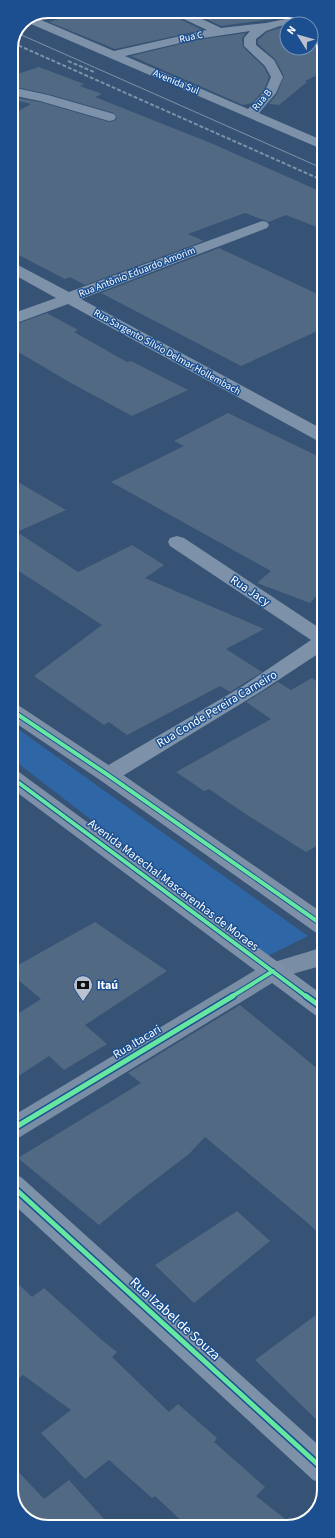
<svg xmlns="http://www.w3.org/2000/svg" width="335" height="1538" font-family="'Source Sans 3',sans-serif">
  <rect width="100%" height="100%" fill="#365274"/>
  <path fill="#2f66a5" d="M11,724l297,212 -40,20 -257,-198z"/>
  <path fill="#526984" d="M86,11h82l2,3 32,16 -87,19 -66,-27z
    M189,11h76l16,7 -60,8z
    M287,26v22h24v-10l13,6v28l-19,9 2,1 -28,23 -10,-1 8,-10 7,-18 -9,-17 -17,-15v-4l9,-8z
    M246,33l-4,5 1,9 21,20 5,10 -5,13 -12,13 -9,2 -112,-49 66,-16z
    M39,67l45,17 -4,2 22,8 -7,3 118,47 111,49v37l-38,-15 -17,7 -24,-9 -57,21 16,7 -119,44 -15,-8 -5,2 -54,-28v-136l20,-11 -20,-5v-2l29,5 69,20 5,-1 3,-3 -3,-5 -66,-19 -37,-8v-10z
    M219,248l105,49v31l-83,38 -140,-73z
    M47,313l31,17 -4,2 53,30 4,-1 57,29 -56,26 -61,-33 -51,-30 -9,4v-31z
    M228,413l96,46v129l-14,15 -53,-20 14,-12 -160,-89 73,-36 -10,-5z
    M11,478l55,32 -49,22 61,40 54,-27 32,20 -19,13 119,51 -38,20 36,23 -32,20 -10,-6 -93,49 -18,-13 -5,3 -70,-49 68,-51 -91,-59z
    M312,678l12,8v156l-18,10 -62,-39 -35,-24 -5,2 -28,-19 95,-53 -25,-17 32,-20 13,8z
    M95,922l72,49 -82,54 22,19 -43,26 -15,-14 -38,25v-63l30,-19 -30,-25v-5z
    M240,1005l84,69v165l-14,-14 -105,-88 -16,17 -55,42 -35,29 -81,-67 123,-75 -13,-10z
    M237,1211l33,30 -76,62 -39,-38z
    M11,1277l21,20 12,-9 59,53 14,11 -5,5 57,55 9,-8 39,34 -3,4 51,45 -9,9 38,30 -106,1 -33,-31 -3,2 -43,-38 -24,19 -44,-46 30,-23 -48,-35 -12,9z
    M324,1309v118l-69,-67z
    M11,1464l33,35 25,-19 42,47h-68l-21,-11 -11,-21z"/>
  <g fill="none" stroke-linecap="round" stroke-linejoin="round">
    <path fill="#7d92a8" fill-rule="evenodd" d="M169,11h16l36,17 45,-5 34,-7 12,5 -32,5 -14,5 -10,8v6l18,15 9,17 -7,16 -17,20 65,28v9l-300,-129 10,-4 80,34 93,-21 -36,-17zM250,31l-6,7v8l21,20 6,11 -6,14 -17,18 -123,-53 72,-17z
      M11,87l37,8 66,19 2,3 -2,3 -5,1 -69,-20 -29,-6z
      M262,221l5,1 2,3 -2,3 -186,71 243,131v12l-6,-1 -250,-137 -57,21v-11l45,-16 -45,-25v-11l5,2 53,28z
      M177,536l7,2 140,93v19l-67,44 -141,86 -8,2 -8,-2 -3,-5 3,-5 143,-84 68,-46 -141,-94 -2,-4 2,-4z
      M11,1174l10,3 303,273v34l-11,-4 -302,-278z"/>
    <path fill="#798da4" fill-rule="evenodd" d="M324,947v18l-42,12 -262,160 -9,3v-23l253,-152z"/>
    <path fill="#7e90a7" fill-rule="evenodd" d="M11,704l7,1 98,65 208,144v20l-9,-2 -215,-152 -89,-60z
      M11,770l8,2 305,224v22l-9,-3 -304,-227z"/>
    <path stroke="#7e92a7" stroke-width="1" d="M17,33l307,136"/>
    <path stroke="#7e92a7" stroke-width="2" stroke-dasharray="4 2" stroke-linecap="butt" d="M13,43l311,138
      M68,61l26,11"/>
    <g stroke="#1b4f8f" stroke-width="6">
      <path id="cycleway-far1" d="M11,710l97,65 216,151
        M11,777l296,220
        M231,997l42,-26"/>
    </g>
    <g stroke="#1b4f8f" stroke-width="8">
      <path id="cycleway" d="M306,996l18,13
        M11,1130l222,-134
        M11,1185l313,285"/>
    </g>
    <use href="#cycleway-far1" stroke="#66e7a1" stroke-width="4"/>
    <use href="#cycleway" stroke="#66e7a1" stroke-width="5"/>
  </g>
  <defs>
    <g id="bank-pin" transform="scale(1)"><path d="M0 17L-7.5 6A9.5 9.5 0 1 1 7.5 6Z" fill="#b9c2ce" stroke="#1b4f8f"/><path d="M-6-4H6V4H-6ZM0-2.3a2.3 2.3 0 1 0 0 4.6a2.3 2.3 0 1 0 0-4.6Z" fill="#111"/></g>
  </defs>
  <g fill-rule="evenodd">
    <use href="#bank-pin" x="83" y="985"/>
  </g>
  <g text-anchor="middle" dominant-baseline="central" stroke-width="3" stroke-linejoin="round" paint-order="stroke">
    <g font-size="10" fill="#fff" stroke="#1b4f8f">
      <text transform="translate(191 37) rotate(-12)">Rua C</text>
      <text transform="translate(176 82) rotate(23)">Avenida Sul</text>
      <text transform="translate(262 100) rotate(-50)">Rua B</text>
      <text transform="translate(137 272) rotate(-21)">Rua Antônio Eduardo Amorim</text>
      <text transform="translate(167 352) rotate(29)">Rua Sargento Sílvio Delmar Hollembach</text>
    </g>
    <g font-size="12" fill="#fff" stroke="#1b4f8f">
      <text transform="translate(250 591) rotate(34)">Rua Jacy</text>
      <text transform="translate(217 709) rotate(-31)">Rua Conde Pereira Carneiro</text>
      <text transform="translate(173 885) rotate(37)">Avenida Marechal Mascarenhas de Moraes</text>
      <text transform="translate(137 1042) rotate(-31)">Rua Itacari</text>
    </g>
    <g font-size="12" font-weight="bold" fill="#fff" stroke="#1b4f8f" text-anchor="start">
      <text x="97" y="985">Itaú</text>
    </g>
    <g font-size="14" fill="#fff" stroke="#1b4f8f">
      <text transform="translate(175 1319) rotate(42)">Rua Izabel de Souza</text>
    </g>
  </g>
  <path d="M0 0H335V1538H0ZM48 18H287A30 30 0 0 1 317 48V1490A30 30 0 0 1 287 1520H48A30 30 0 0 1 18 1490V48A30 30 0 0 1 48 18Z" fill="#1b4f8f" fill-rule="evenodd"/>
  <path fill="none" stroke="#fff" stroke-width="2" d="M48 18H287A30 30 0 0 1 317 48V1490A30 30 0 0 1 287 1520H48A30 30 0 0 1 18 1490V48A30 30 0 0 1 48 18Z"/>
  <g transform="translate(299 36) rotate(307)"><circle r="19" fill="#1b4f8f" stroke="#7695bc"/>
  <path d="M0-3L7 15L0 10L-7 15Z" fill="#b9c2ce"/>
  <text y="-6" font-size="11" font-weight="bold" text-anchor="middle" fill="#ffffff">N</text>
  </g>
</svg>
